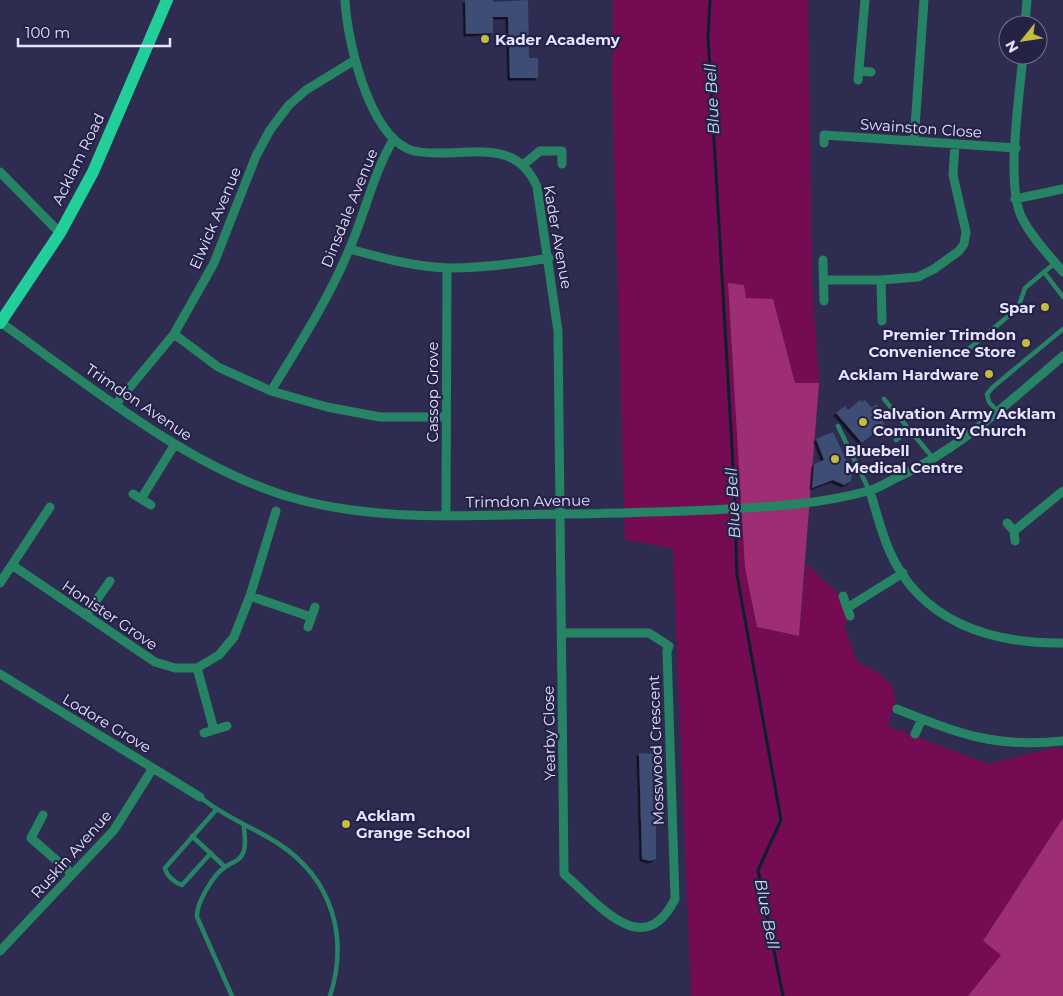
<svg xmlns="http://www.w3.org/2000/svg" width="1063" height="996" font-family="Montserrat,sans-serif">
  <defs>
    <filter id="shadow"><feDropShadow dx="-2.5" dy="2.5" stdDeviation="0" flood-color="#0009"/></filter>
  </defs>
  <rect width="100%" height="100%" fill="#2f2c52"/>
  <path fill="#740b53" d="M613,0h195l4,281 7,102h-24l-22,-84 -28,269 12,59 42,9 7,-72 32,29 10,29 -4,2 13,38c16,7 41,19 38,41 -2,8 -6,15 -7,23l100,38 68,-17 7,3v68l-80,123 18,14 -33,41h-277l-18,-448 -48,-8 -13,-457z"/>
  <path fill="#9d2e74" d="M728,283l16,2 2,13 27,1 22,84h24l-20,253 -42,-9 -12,-59z
    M1063,818v178h-95l33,-41 -18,-14z"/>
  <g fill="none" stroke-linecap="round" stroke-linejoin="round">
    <path stroke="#0b212a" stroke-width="3" d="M710,0l-2,37 26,445 3,93 44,245 -23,50 25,126"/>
  </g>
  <path fill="#3d4e74" filter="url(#shadow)" d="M465,0h28v2l35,-2 1,58h9v20h-28l-2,-61h-15v16l-27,1z
    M860,400l2,2 3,-2 7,8 4,-4 9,11 -5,4 5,5 -23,19 -26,-30 9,-7 3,4z
    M833,432l19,40 -1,9 -7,4 -11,-5 -21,8 2,-24 10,-4 -8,-21z
    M639,753l14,1v53h2l1,25v27l-6,2 -8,-2z"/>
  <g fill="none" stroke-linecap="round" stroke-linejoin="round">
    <path stroke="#268464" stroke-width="4.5" d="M1055,263l-11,9 19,25
      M959,357l59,-49 7,-20 19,-16
      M884,399l49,59
      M998,412l-9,-10 -2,-8 6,-7 70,-58
      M838,426l31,64
      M896,440l13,-10
      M200,797c24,20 53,30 79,47 53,35 70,93 51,152
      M192,836l33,31
      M211,853l-29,32c-7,-2 -16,-10 -17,-17l51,-58
      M232,996l-35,-79c-1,-14 17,-43 28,-50 7,-5 14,-5 18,-14 4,-8 1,-19 1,-28"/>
    <path stroke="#268464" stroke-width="9" d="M345,0c2,40 23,131 63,149 9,4 21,4 30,4 41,0 80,-11 99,34l21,144 6,543c34,29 79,89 111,25l-8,-248 2,-5 -20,-13h-87
      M1025,25l2,-25
      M1023,55c-3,39 -18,130 -1,163 10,20 27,37 41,54
      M859,71l12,1
      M858,80l7,-80
      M914,141l10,-141
      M824,143v-8l192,13
      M523,165l17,-14h22v13
      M0,172l60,61
      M1015,199l48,-10
      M350,249c32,9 65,18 99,19 34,0 66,-4 100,-10
      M823,260l1,41
      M824,280h57l37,-3 16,-8 25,-18 5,-7 2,-12 -13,-57 2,-31
      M881,280l1,41
      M0,322c86,61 182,141 283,173 89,28 185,20 278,19 50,0 100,-2 151,-4 53,-3 105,-5 156,-19 9,-2 18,-8 26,-12 65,-29 115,-77 169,-123
      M174,334l44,33 53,24 56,16 53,10h65
      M271,391c28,-46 57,-91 78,-141 16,-36 24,-76 44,-110
      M116,404l58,-70 40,-71 42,-107 14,-26 19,-25 17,-15 49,-30
      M870,491c6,20 11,40 19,59 31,72 102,94 174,93
      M133,494l18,11
      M141,499l34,-55
      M446,516l1,-248
      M1007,523l7,8
      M1015,541l-1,-10 49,-40
      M12,565l143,97 20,6h22l22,-13 15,-18 16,-41 26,-85
      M0,583l50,-76
      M250,596l61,21
      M843,596l7,20
      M847,608l56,-35
      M86,615l24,-34
      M308,627l7,-20
      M197,668l17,62
      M0,674l200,123
      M897,709c63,25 97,39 166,32
      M204,733l23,-7
      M915,734l7,-15
      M43,815l-12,23 41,36
      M0,951l114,-121 39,-62"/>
    <path stroke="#22cf9a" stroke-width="12" d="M0,323l60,-90 33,-61 74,-172"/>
  </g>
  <g fill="#c4bc3d" stroke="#262247" stroke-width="2">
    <circle cx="485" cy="39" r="5"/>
    <circle cx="1045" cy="307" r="5"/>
    <circle cx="1026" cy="343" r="5"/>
    <circle cx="989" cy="374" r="5"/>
    <circle cx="863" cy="422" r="5"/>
    <circle cx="835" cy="459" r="5"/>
    <circle cx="346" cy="824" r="5"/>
  </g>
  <g text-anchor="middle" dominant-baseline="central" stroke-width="4.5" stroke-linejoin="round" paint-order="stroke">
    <g font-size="15" font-weight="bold" fill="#e4e4fd" stroke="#262247" text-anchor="start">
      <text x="495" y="39">Kader Academy</text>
      <text x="1035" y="307" text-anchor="end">Spar</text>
      <text x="1016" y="334" text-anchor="end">Premier Trimdon<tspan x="1016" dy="17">Convenience Store</tspan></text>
      <text x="979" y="374" text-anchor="end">Acklam Hardware</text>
      <text x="873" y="413">Salvation Army Acklam<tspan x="873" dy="17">Community Church</tspan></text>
      <text x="845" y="450">Bluebell<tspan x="845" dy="17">Medical Centre</tspan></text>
      <text x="356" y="815">Acklam<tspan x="356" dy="17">Grange School</tspan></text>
    </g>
    <g font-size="15" fill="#e4e4fd" stroke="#262247">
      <text transform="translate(921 128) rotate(4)">Swainston Close</text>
      <text transform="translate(78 159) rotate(-64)">Acklam Road</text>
      <text transform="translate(349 208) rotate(-68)">Dinsdale Avenue</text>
      <text transform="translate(215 218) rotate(-67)">Elwick Avenue</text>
      <text transform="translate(558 237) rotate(80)">Kader Avenue</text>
      <text transform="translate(432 392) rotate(-90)">Cassop Grove</text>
      <text transform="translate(139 402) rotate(34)">Trimdon Avenue</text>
      <text transform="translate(528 501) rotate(-1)">Trimdon Avenue</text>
      <text transform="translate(110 615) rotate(34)">Honister Grove</text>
      <text transform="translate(107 723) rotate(31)">Lodore Grove</text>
      <text transform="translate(549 733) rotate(-91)">Yearby Close</text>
      <text transform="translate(656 750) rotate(-92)">Mosswood Crescent</text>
      <text transform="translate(71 854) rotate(-48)">Ruskin Avenue</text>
    </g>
    <g font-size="16" font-style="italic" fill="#c0e0ed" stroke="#262247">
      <text transform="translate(712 99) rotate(-93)">Blue Bell</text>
      <text transform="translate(733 503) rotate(-93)">Blue Bell</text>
      <text transform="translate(767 914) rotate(79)">Blue Bell</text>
    </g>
  </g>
  <g transform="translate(1023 40) rotate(240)"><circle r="24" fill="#262247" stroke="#727090"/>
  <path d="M0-4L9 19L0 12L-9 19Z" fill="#c4bc3d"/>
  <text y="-8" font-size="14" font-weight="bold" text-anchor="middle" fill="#e4e4fd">N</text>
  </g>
  <path d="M18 38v8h152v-8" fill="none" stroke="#e4e4fd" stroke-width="2.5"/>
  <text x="25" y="38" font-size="15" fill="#e4e4fd" stroke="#262247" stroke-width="4" paint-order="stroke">100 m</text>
</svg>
